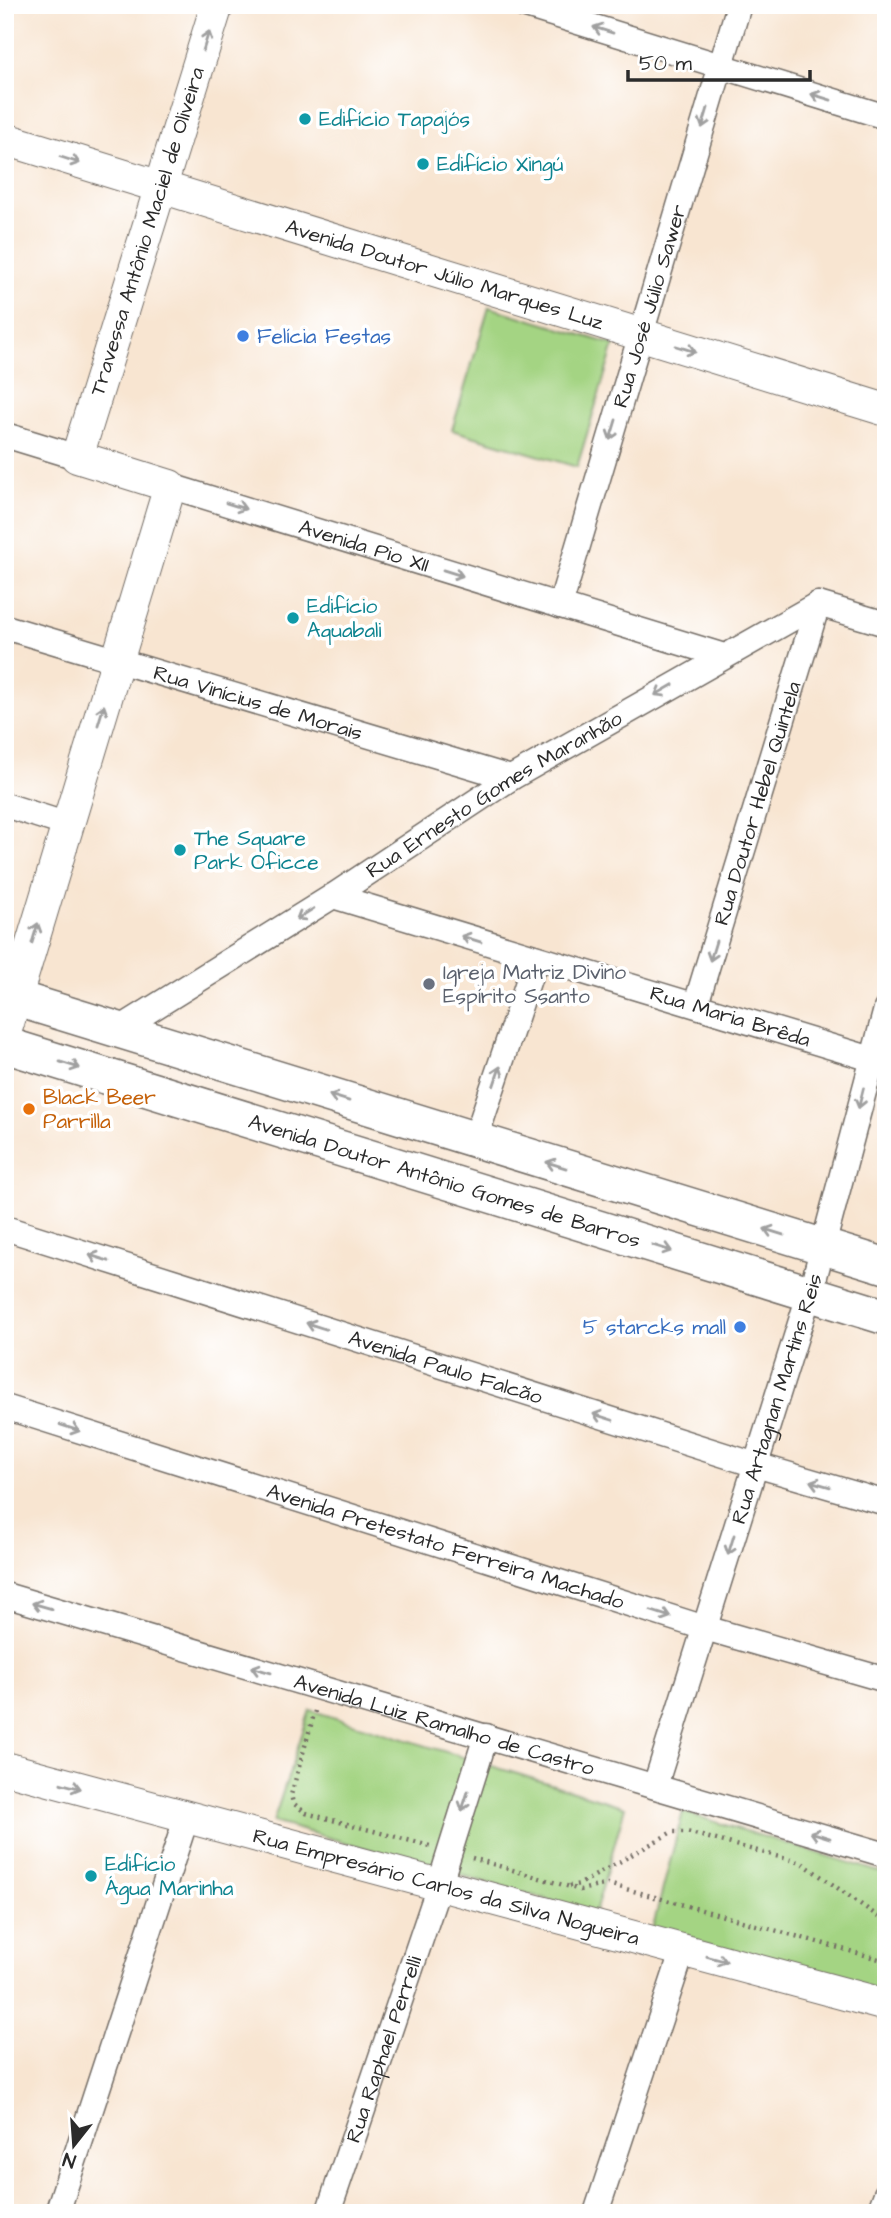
<svg xmlns="http://www.w3.org/2000/svg" width="891" height="2218" font-family="'Architects Daughter',sans-serif">
  <rect width="100%" height="100%" fill="#fff"/>
  <filter id="ink" filterUnits="userSpaceOnUse"><feTurbulence type="fractalNoise" baseFrequency=".0143" numOctaves="2"/><feDisplacementMap in="SourceGraphic" scale="14" xChannelSelector="R" yChannelSelector="G"/><feConvolveMatrix kernelMatrix="1 2 1 2 8 2 1 2 1" color-interpolation-filters="sRGB"/></filter>
  <filter id="wash" filterUnits="userSpaceOnUse"><feTurbulence type="fractalNoise" baseFrequency=".00686" numOctaves="4" result="noise"/><feDisplacementMap in="SourceGraphic" scale="28" xChannelSelector="R" yChannelSelector="G"/><feGaussianBlur stdDeviation="1.57" result="paint"/><feColorMatrix in="noise" values="0 0 0 0 0 0 0 0 0 0 0 0 0 0 0 0 0 1.4 0 .05"/><feComposite in="paint" operator="in"/></filter>
  <g filter="url(#wash)">
    <rect width="100%" height="100%" fill="#f8e5d1"/>
    <path fill="#a4d483" stroke="#688057" stroke-width="2" d="M489,307l125,38 -37,122 -125,-37z
      M310,1710l315,97 -30,106 -322,-91z
      M683,1812l203,62v121l-234,-65z"/>
  </g>
  <g filter="url(#ink)">
    <g fill="none" stroke-linecap="round" stroke-linejoin="round">
      <g stroke="#736c65" stroke-width="27">
        <g id="minor">
          <path d="M523,5l363,112"/>
          <path d="M5,435l72,22"/>
          <path id="s1" d="M170,486l554,170"/>
          <path id="s2" d="M560,606l179,-601"/>
          <path id="s3" d="M5,627l506,151"/>
          <path d="M5,805l63,20"/>
          <path id="s4" d="M333,896l552,167"/>
          <path id="s5" d="M696,1004l122,-400"/>
          <path id="s6" d="M118,1030l215,-134 178,-118 307,-174 68,20"/>
          <path d="M475,1140l61,-182"/>
          <path id="s7" d="M5,1228l751,237 130,38"/>
          <path id="s8" d="M5,1407l700,221 181,52"/>
          <path id="s9" d="M5,1595l881,260"/>
          <path id="s10" d="M655,1786l160,-510 71,-267"/>
          <path d="M57,2213l130,-397"/>
          <path id="s11" d="M328,2213l112,-330 46,-147"/>
          <path d="M596,2213l87,-263"/>
          <path d="M879,2213l7,-19"/>
        </g>
      </g>
      <g stroke="#736c65" stroke-width="34">
        <g id="tertiary">
          <path id="s12" d="M5,139l881,271"/>
          <path id="s13" d="M5,1033l165,-547 -93,-29 140,-452"/>
          <path id="s14" d="M5,1768l881,237"/>
        </g>
      </g>
      <g stroke="#736c65" stroke-width="38">
        <g id="secondary">
          <path d="M5,995l881,271"/>
          <path id="s15" d="M5,1045l881,272"/>
        </g>
      </g>
      <path stroke="#736c65" stroke-width="4.5" stroke-dasharray="2 5" stroke-linecap="butt" d="M315,1711l-24,84 2,8 13,10 124,33
        M472,1858l108,32 28,-6 278,77
        M569,1886l11,-2 92,-52h15l115,31 84,59"/>
      <use href="#minor" stroke="#fff" stroke-width="24"/>
      <use href="#tertiary" stroke="#fff" stroke-width="32"/>
      <use href="#secondary" stroke="#fff" stroke-width="35"/>
    </g>
    <defs><path id="oneway-shaft" d="M-6 0H5M1.5-3L5.5 0L1.5 3" fill="none" stroke-width="1.6" stroke-linecap="round" stroke-linejoin="round" transform="scale(1.75)"/></defs>
    <g stroke="#a0a0a0">
      <use href="#oneway-shaft" transform="translate(603 30) rotate(-163)"/>
      <use href="#oneway-shaft" transform="translate(206 41) rotate(-73)"/>
      <use href="#oneway-shaft" transform="translate(821 97) rotate(-163)"/>
      <use href="#oneway-shaft" transform="translate(705 118) rotate(107)"/>
      <use href="#oneway-shaft" transform="translate(70 160) rotate(18)"/>
      <use href="#oneway-shaft" transform="translate(686 349) rotate(17)"/>
      <use href="#oneway-shaft" transform="translate(613 430) rotate(107)"/>
      <use href="#oneway-shaft" transform="translate(236 506) rotate(17)"/>
      <use href="#oneway-shaft" transform="translate(453 573) rotate(17)"/>
      <use href="#oneway-shaft" transform="translate(664 690) rotate(150)"/>
      <use href="#oneway-shaft" transform="translate(101 715) rotate(-73)"/>
      <use href="#oneway-shaft" transform="translate(305 914) rotate(148)"/>
      <use href="#oneway-shaft" transform="translate(35 933) rotate(-73)"/>
      <use href="#oneway-shaft" transform="translate(471 939) rotate(-163)"/>
      <use href="#oneway-shaft" transform="translate(713 951) rotate(107)"/>
      <use href="#oneway-shaft" transform="translate(70 1065) rotate(17)"/>
      <use href="#oneway-shaft" transform="translate(497 1076) rotate(-71)"/>
      <use href="#oneway-shaft" transform="translate(339 1098) rotate(-163)"/>
      <use href="#oneway-shaft" transform="translate(861 1098) rotate(104)"/>
      <use href="#oneway-shaft" transform="translate(556 1165) rotate(-163)"/>
      <use href="#oneway-shaft" transform="translate(774 1232) rotate(-163)"/>
      <use href="#oneway-shaft" transform="translate(662 1248) rotate(17)"/>
      <use href="#oneway-shaft" transform="translate(99 1258) rotate(-162)"/>
      <use href="#oneway-shaft" transform="translate(316 1326) rotate(-162)"/>
      <use href="#oneway-shaft" transform="translate(603 1417) rotate(-162)"/>
      <use href="#oneway-shaft" transform="translate(70 1428) rotate(18)"/>
      <use href="#oneway-shaft" transform="translate(820 1484) rotate(-164)"/>
      <use href="#oneway-shaft" transform="translate(731 1545) rotate(107)"/>
      <use href="#oneway-shaft" transform="translate(42 1606) rotate(-164)"/>
      <use href="#oneway-shaft" transform="translate(661 1614) rotate(18)"/>
      <use href="#oneway-shaft" transform="translate(261 1670) rotate(-164)"/>
      <use href="#oneway-shaft" transform="translate(71 1786) rotate(15)"/>
      <use href="#oneway-shaft" transform="translate(465 1801) rotate(108)"/>
      <use href="#oneway-shaft" transform="translate(820 1835) rotate(-163)"/>
      <use href="#oneway-shaft" transform="translate(717 1959) rotate(15)"/>
    </g>
  </g>
  <g fill="#0f9aa8" stroke="#fff" stroke-width="2.5">
    <circle cx="305" cy="119" r="7"/>
    <circle cx="423" cy="164" r="7"/>
    <circle cx="293" cy="618" r="7"/>
    <circle cx="180" cy="850" r="7"/>
    <circle cx="91" cy="1876" r="7"/>
  </g>
  <g fill="#3f7fe0" stroke="#fff" stroke-width="2.5">
    <circle cx="243" cy="336" r="7"/>
    <circle cx="740" cy="1327" r="7"/>
  </g>
  <circle fill="#6b7280" stroke="#fff" stroke-width="2.5" cx="429" cy="984" r="7"/>
  <circle fill="#e8710a" stroke="#fff" stroke-width="2.5" cx="29" cy="1109" r="7"/>
  <g text-anchor="middle" dominant-baseline="central" stroke-width="7" stroke-linejoin="round" paint-order="stroke">
    <g font-size="21" fill="#0d838f" stroke="#fff" text-anchor="start">
      <text x="319" y="119">Edifício Tapajós</text>
      <text x="437" y="164">Edifício Xingú</text>
      <text x="307" y="606">Edifício<tspan x="307" dy="24">Aquabali</tspan></text>
      <text x="194" y="838">The Square<tspan x="194" dy="24">Park Oficce</tspan></text>
      <text x="105" y="1864">Edifício<tspan x="105" dy="24">Água Marinha</tspan></text>
    </g>
    <g font-size="21" fill="#2b2b2b" stroke="#fff">
      <text stroke="none"><textPath href="#s13" startOffset="905">Travessa Antônio Maciel de Oliveira</textPath></text>
      <text stroke="none"><textPath href="#s12" startOffset="460">Avenida Doutor Júlio Marques Luz</textPath></text>
      <text stroke="none"><textPath href="#s2" startOffset="313">Rua José Júlio Sawer</textPath></text>
      <text stroke="none"><textPath href="#s1" startOffset="203">Avenida Pio XII</textPath></text>
      <text stroke="none"><textPath href="#s3" startOffset="264">Rua Vinícius de Morais</textPath></text>
      <text stroke="none"><textPath href="#s6" startOffset="444">Rua Ernesto Gomes Maranhão</textPath></text>
      <text stroke="none"><textPath href="#s5" startOffset="210">Rua Doutor Hebel Quintela</textPath></text>
      <text stroke="none"><textPath href="#s4" startOffset="415">Rua Maria Brêda</textPath></text>
      <text stroke="none"><textPath href="#s15" startOffset="460">Avenida Doutor Antônio Gomes de Barros</textPath></text>
      <text stroke="none"><textPath href="#s7" startOffset="462">Avenida Paulo Falcão</textPath></text>
      <text stroke="none"><textPath href="#s10" startOffset="406">Rua Artagnan Martins Reis</textPath></text>
      <text stroke="none"><textPath href="#s8" startOffset="462">Avenida Pretestato Ferreira Machado</textPath></text>
      <text stroke="none"><textPath href="#s9" startOffset="458">Avenida Luiz Ramalho de Castro</textPath></text>
      <text stroke="none"><textPath href="#s14" startOffset="457">Rua Empresário Carlos da Silva Nogueira</textPath></text>
      <text stroke="none"><textPath href="#s11" startOffset="173">Rua Raphael Perrelli</textPath></text>
    </g>
    <g font-size="21" fill="#366cbe" stroke="#fff" text-anchor="start">
      <text x="257" y="336">Felícia Festas</text>
      <text x="726" y="1327" text-anchor="end">5 starcks mall</text>
    </g>
    <g font-size="21" fill="#5b616d" stroke="#fff" text-anchor="start">
      <text x="443" y="972">Igreja Matriz Divino<tspan x="443" dy="24">Espírito Ssanto</tspan></text>
    </g>
    <g font-size="21" fill="#c56008" stroke="#fff" text-anchor="start">
      <text x="43" y="1097">Black Beer<tspan x="43" dy="24">Parrilla</tspan></text>
    </g>
  </g>
  <rect width="891" height="2218" fill="none" stroke="#fff" stroke-width="28"/>
  <g transform="translate(74 2145) rotate(197)" stroke="#ffffff" stroke-width="5" paint-order="stroke">
  <path d="M0-5L12 26L0 18L-12 26Z" fill="#2b2b2b"/>
  <text y="-10" font-size="19" font-weight="bold" text-anchor="middle" fill="#2b2b2b">N</text>
  </g>
  <path d="M628 70v10h182v-10" fill="none" stroke="#2b2b2b" stroke-width="3.5"/>
  <text x="639" y="70" font-size="21" fill="#2b2b2b" stroke="#ffffff" stroke-width="5" paint-order="stroke">50 m</text>
</svg>
